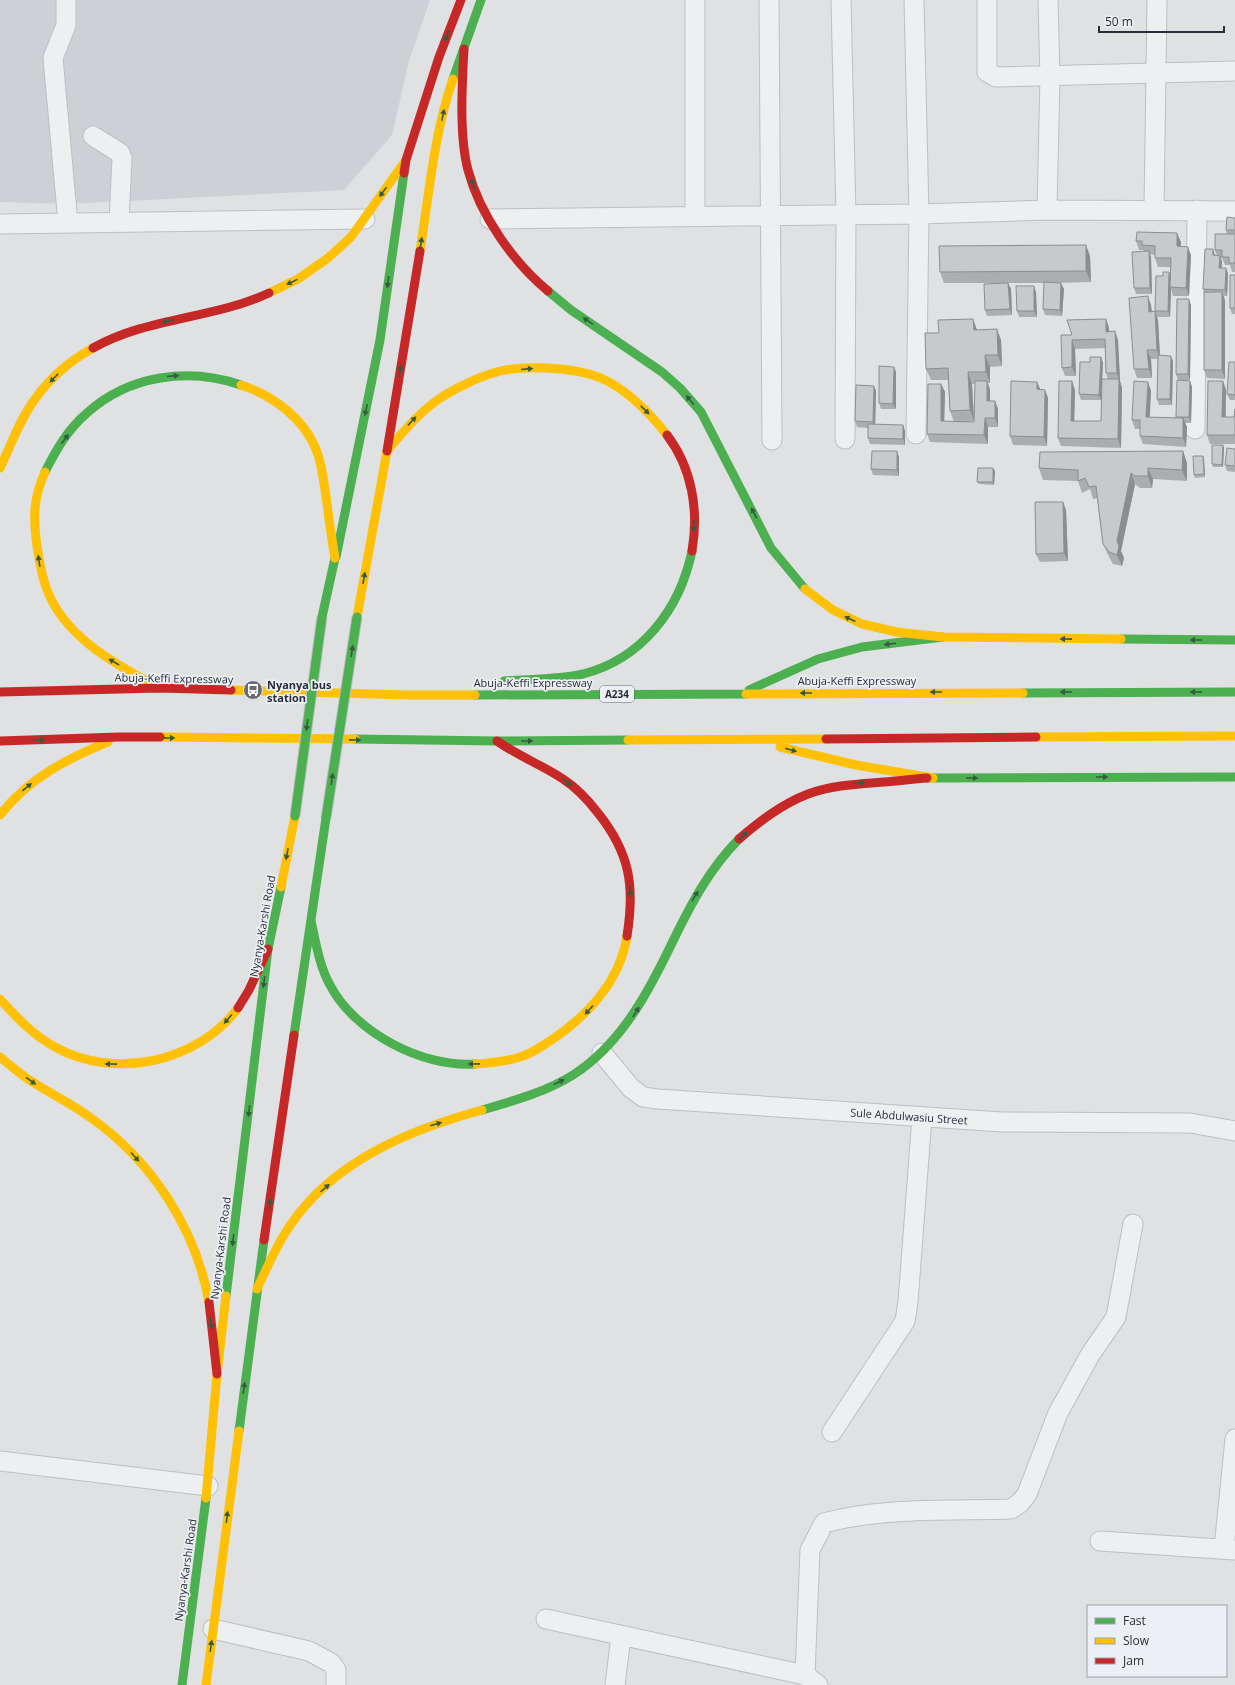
<svg xmlns="http://www.w3.org/2000/svg" width="1235" height="1685" font-family="'Open Sans',sans-serif">
  <rect width="100%" height="100%" fill="#dfe1e3"/>
  <path fill="#ced0d6" d="M0,0h430l-21,61 -17,74 -48,55 -278,14 -66,-2z"/>
  <g fill="none" stroke-linecap="round" stroke-linejoin="round">
    <g stroke="#bdbfc1" stroke-width="21">
      <path id="street" d="M66,0v25l-13,33 15,165
        M769,0l3,440
        M841,0l5,215 -1,224
        M914,0l5,214 -3,220
        M987,0v72l9,5 239,-6
        M93,136l27,17 2,5 -3,64
        M1047,210l3,-133 -2,-77
        M1154,210l3,-210
        M695,217v-217
        M490,219l429,-5 128,-4 188,1
        M0,224l365,-5
        M1195,429l2,-219
        M602,1053l29,35 12,9 15,2 344,23 188,1 45,8
        M832,1432l73,-111 3,-19 14,-185
        M0,1461l208,25
        M1100,1541l135,9
        M1224,1548l11,-109
        M546,1619l259,56 13,10
        M213,1629l96,22 22,12 5,7v15
        M805,1675l5,-125 14,-27c58,-16 127,-12 187,-14l9,-6 7,-9 31,-81 32,-58 26,-38 17,-93
        M615,1685l6,-49"/>
    </g>
    <use href="#street" stroke="#eeeff0" stroke-width="19"/>
    <path stroke="#4caf50" stroke-width="9" d="M453,79l28,-79
      M548,291l23,19 91,62 18,16 21,24 70,136 34,41
      M45,472c11,-22 23,-43 42,-59 42,-38 102,-46 154,-28
      M336,557l44,-217 24,-167
      M322,617l13,-59
      M1121,639l114,1
      M504,681c26,-2 53,-1 79,-7 59,-15 97,-65 109,-123
      M749,690l69,-31 44,-12 81,-10
      M1023,693l212,-1
      M475,695l271,-1
      M355,739l142,2 131,-1
      M927,778l308,-1
      M311,921c5,22 8,44 19,64 24,47 93,83 145,79
      M294,1035l32,-217
      M482,1110c31,-9 64,-18 91,-35 48,-31 75,-82 99,-132 18,-37 37,-74 67,-104
      M226,1296l42,-347 13,-62
      M239,1431l25,-191
      M182,1685l24,-187"/>
    <path stroke="#ffc107" stroke-width="9" d="M420,251c9,-56 14,-118 33,-172
      M269,293l29,-14 30,-21 23,-21 55,-77
      M241,385c33,11 64,34 76,67 6,16 7,34 10,51 2,19 5,37 8,55
      M387,451c15,-18 30,-36 49,-50 14,-10 40,-23 57,-28 28,-9 80,-6 108,5 27,12 48,34 66,57
      M0,468c11,-23 20,-49 35,-69 15,-21 36,-39 58,-51
      M45,472c-12,27 -12,45 -8,74 3,19 6,38 15,55 22,42 68,65 107,87
      M805,589l28,21 29,14 35,8 46,5 178,2
      M357,617l30,-166
      M231,690l178,5h66
      M746,694l277,-1
      M160,737l195,2
      M1036,737l199,-1
      M628,740l198,-1
      M780,747l76,18 77,13
      M0,815c28,-36 66,-56 108,-73
      M281,887l14,-71
      M0,999c16,18 33,36 55,48 59,33 142,16 183,-39
      M0,1057c10,8 20,17 31,24 20,13 41,23 60,37 61,43 105,111 118,184
      M475,1064c16,-1 30,-2 45,-7 11,-3 20,-10 30,-16 36,-24 70,-59 77,-105
      M257,1289c10,-21 19,-43 32,-62 44,-66 120,-97 193,-117
      M206,1498l11,-124 9,-78
      M206,1685l33,-254"/>
    <path stroke="#c62828" stroke-width="9" d="M464,49c-2,36 -5,87 4,121 12,45 45,92 80,121
      M404,173l2,-13 33,-103 22,-57
      M93,348c55,-31 120,-29 176,-55
      M667,435c25,33 32,75 25,116
      M387,451l33,-200
      M0,692l160,-4 71,2
      M826,739l210,-2
      M0,741l119,-4h41
      M497,741c21,15 45,24 66,38 14,9 25,21 35,34 32,40 37,73 29,123
      M739,839c21,-18 43,-35 69,-45 24,-9 51,-10 76,-12 14,-1 29,-3 43,-4
      M238,1008l11,-18 19,-41
      M264,1240l30,-205
      M209,1302l8,72"/>
    <g stroke="#bcbec1" stroke-width="11" stroke-linecap="butt">
      <path id="fast-bridge" d="M295,816l27,-199
        M326,818l31,-201"/>
    </g>
    <use href="#fast-bridge" stroke="#4caf50" stroke-width="9"/>
  </g>
  <path fill="#abadaf" fill-rule="evenodd" d="M1235,218v54h-3l-2,-7h-5l-3,-7h-1l1,4v6h4l2,6 -1,22h-3l1,5v78l-18,-1 -3,-8v-77l-1,-4 12,-34v1h2l-2,-6 12,-16 -1,-4z
    M1136,241l45,1 -1,4 11,9 -2,41h-16l-2,-7 -1,28h-13l1,3 2,35 13,6 -1,44h-13l-2,-6 1,-40h-7l1,19h-15l-3,-9 17,-64 1,6h3l15,-35 1,-9h-13l-3,-9v-3l-5,-1 1,3 1,37h-16l-2,-6 10,-37 -1,-1h-4z
    M1090,256l1,26 -38,1 11,6 -2,27 -17,-1 -2,-6 1,-26h-100l-4,-11z
    M1235,275v39h-3l-2,-6z
    M1008,283l3,6 1,26 -25,1 -2,-6z
    M1036,292l1,25h-18l-2,-6z
    M1191,305l-1,75h-12l-2,-6z
    M973,319l4,11 24,10 1,26 -12,1v16h-2l2,7v11h5l3,8v18h-10v17l-58,-2 -3,-8 14,-50 4,8 -1,29 10,1 -4,-11 -2,-31h-17l-5,-11 13,-36zM972,384h3l-1,38h-7l7,-1z
    M1106,319l3,9v3h6l3,9 2,41 2,7 -1,60 -60,-2 -3,-8 17,-48 -1,31h27v-21h-20l-2,-6 11,-32 11,-5 2,6 -1,16h6l-2,-6 -1,-25 -30,1 1,27h-11l-3,-8 10,-33z
    M1235,362v38h-5l-3,-6z
    M894,367l2,5v37h-15l-2,-6z
    M1190,381l2,6 -1,36h-6l2,4 -1,20 -43,-3 -3,-8v-7h-5l-3,-9 16,-38 3,9 -1,26 26,1v-1z
    M1223,381l3,9v27h8l1,-8v35h-25l-3,-9z
    M1037,382l3,7 5,1 3,8 -1,48 -34,-1 -3,-9z
    M874,386l2,5 -1,34h28l2,6v14l-35,-1 -2,-6v-10l-11,-1 -2,-6z
    M1223,445l1,3 -1,19h-10l-1,-3z
    M1235,449v23l-8,-1 -2,-6z
    M1183,451l4,12v18l-34,-2 -1,9h-12l-5,-4 -14,67 3,7 -2,8 -9,-2 -5,-9 -5,-11 -6,-46 -4,1 -3,-10 -8,4 -4,-12 -35,-1 -4,-12z
    M1203,456l1,3 1,18 -10,1 -1,-3z
    M899,457v19l-26,-1 -2,-6z
    M995,471l-1,14 -15,-1 -2,-2z
    M1063,502l3,8 2,51 -28,1 -4,-8z"/>
  <path fill="#8b8d8e" d="M1177,233l4,9 -1,13 -3,-9z
    M1086,245l4,11 1,26 -5,-11z
    M1188,247l3,8 -2,41 -3,-8z
    M1213,249l2,6v6l-2,-6z
    M1149,251l2,6 1,37 -2,-6z
    M1220,256l2,6 -1,12 -2,-6z
    M1226,268l2,6 -1,22 -2,-6z
    M1169,272l2,6 -1,9 1,2 -1,28 -2,-6z
    M1008,283l3,6 1,26 -2,-6z
    M1061,283l3,6 -2,27 -2,-6z
    M1034,286l2,6 1,25 -3,-6z
    M1222,292l3,9v78l-3,-9z
    M1148,296l3,9 1,15 -3,-8z
    M1189,299l2,6 -1,75 -2,-6z
    M1155,311l3,9 2,38 -3,-8z
    M973,319l4,11h-3z
    M1106,319l3,9 1,12 -4,-8z
    M997,329l4,11 1,26 -4,-11z
    M1115,331l3,9 2,41 2,7 -1,60 -3,-9 1,-59 -2,-7z
    M1072,340l3,9 1,27 -4,-9z
    M1147,350l4,9 1,19 -3,-9z
    M985,355l5,12v16l-4,-11z
    M1171,356l2,5 -1,44 -2,-6z
    M1101,357l2,6 -2,37 -2,-5z
    M894,367l2,5v37l-3,-5z
    M968,372l4,12 2,37 -4,-11z
    M987,381l3,9v19l-3,-8z
    M1072,381l3,9 -1,39 -3,-8z
    M1190,381l2,6 -1,36 -2,-6z
    M1223,381l3,9 -1,35 -3,-8z
    M1037,382l4,9 -4,-2z
    M1148,382l3,9 -2,34 -3,-8z
    M941,384l4,8 -1,38 -3,-9z
    M874,386l2,5 -1,37 -2,-6z
    M1045,390l3,8 -1,48 -3,-9z
    M995,401l3,8v18l-3,-9z
    M985,418l3,9v17l-4,-9z
    M1183,418l4,9 -1,20 -3,-9z
    M903,425l2,6v14l-2,-6z
    M1223,445l1,3 -1,19 -1,-2z
    M897,451l2,6v19l-2,-6z
    M1183,451l4,12v18l-5,-11z
    M1203,456l1,3 1,18 -1,-3z
    M993,468l2,3 -1,14 -1,-3z
    M1148,468l5,11 -1,9 -4,-12z
    M1131,473l4,11 -14,67 3,7 -2,8 -5,-11v-14z
    M1063,502l3,8 2,51 -4,-8z"/>
  <path fill="#c7c9cb" stroke="#8b8d8e" d="M1227,217l8,1v12h-9z
    M1137,232l40,1v13l11,1 -2,41 -16,-1 1,-29h-16v-12l-13,-1v-4h-6z
    M1215,234h20v29h-6v-6h-7v-7h-7z
    M1086,245v26l-146,1 -1,-26z
    M1205,249h8v6l7,1 -1,12h7l-1,22 -22,-1z
    M1149,251l1,37h-16l-2,-36z
    M1163,272h6l-1,39h-13l1,-35h7z
    M1230,275h5v33h-5z
    M1044,282l17,1 -1,27 -17,-1z
    M1008,283l2,26 -25,1 -1,-26z
    M1016,286h18v25h-17z
    M1204,292h18v78h-18z
    M1148,296l1,16 6,-1 2,39h-10l2,19h-15l-5,-71z
    M1177,299h12l-1,75h-12z
    M973,319l1,11 23,-1 1,26h-13l1,17h-18l2,38 -20,1 -2,-43 -22,1 -1,-36h14l-1,-13z
    M1106,319v13l9,-1 2,42h-11l-1,-34 -33,1v27l-10,1 -1,-33h11l-5,-15z
    M1158,355l13,1 -1,43h-13z
    M1090,357h11l-2,38 -20,-1 1,-32h10z
    M1229,362h6v33l-8,-1z
    M879,366l15,1 -1,37 -14,-1z
    M1102,379h17l-1,60 -60,-1 1,-57h13l-1,40h30z
    M1177,380l13,1 -1,36h-13z
    M975,381h12v20h8v17h-10l-1,17 -57,-1 1,-50h13v37l33,1z
    M1011,381l26,1v7l8,1 -1,47 -34,-1z
    M1134,381l14,1 -2,35 37,1v20l-43,-2v-16h-8z
    M1208,381h15l-1,36h12l1,-8v26h-28z
    M856,385l18,1 -1,36 -18,-1z
    M868,424l35,1v14l-35,-1z
    M1212,445h11l-1,20 -10,-1z
    M1227,448l8,1v17l-10,-1z
    M872,451h25v19l-26,-1z
    M1183,451l-1,19 -34,-2v8h-13l-4,-3 -14,68 2,5 -2,9 -8,-3 -6,-8 -7,-58 -7,1 -4,-9 -7,3v-11l-39,-2 1,-16z
    M1193,456h10l1,18 -10,1z
    M978,468h15v14h-16z
    M1035,502h28l1,51 -28,1z"/>
  <defs><path id="oneway-solid" d="M-6-.8H1V-3.2L6.5 0L1 3.2V.8H-6Z"/></defs>
  <g fill="#355a42">
    <use href="#oneway-solid" transform="translate(447 36) rotate(111)"/>
    <use href="#oneway-solid" transform="translate(443 115) rotate(-78)"/>
    <use href="#oneway-solid" transform="translate(473 184) rotate(-110)"/>
    <use href="#oneway-solid" transform="translate(383 192) rotate(126)"/>
    <use href="#oneway-solid" transform="translate(421 243) rotate(-81)"/>
    <use href="#oneway-solid" transform="translate(292 282) rotate(154)"/>
    <use href="#oneway-solid" transform="translate(388 282) rotate(98)"/>
    <use href="#oneway-solid" transform="translate(168 321) rotate(166)"/>
    <use href="#oneway-solid" transform="translate(588 321) rotate(-146)"/>
    <use href="#oneway-solid" transform="translate(527 369) rotate(-5)"/>
    <use href="#oneway-solid" transform="translate(400 371) rotate(-81)"/>
    <use href="#oneway-solid" transform="translate(173 376) rotate(-5)"/>
    <use href="#oneway-solid" transform="translate(54 378) rotate(134)"/>
    <use href="#oneway-solid" transform="translate(690 400) rotate(-130)"/>
    <use href="#oneway-solid" transform="translate(366 410) rotate(102)"/>
    <use href="#oneway-solid" transform="translate(645 410) rotate(44)"/>
    <use href="#oneway-solid" transform="translate(412 421) rotate(-47)"/>
    <use href="#oneway-solid" transform="translate(65 439) rotate(-53)"/>
    <use href="#oneway-solid" transform="translate(754 513) rotate(-117)"/>
    <use href="#oneway-solid" transform="translate(694 526) rotate(91)"/>
    <use href="#oneway-solid" transform="translate(39 561) rotate(-99)"/>
    <use href="#oneway-solid" transform="translate(364 578) rotate(-80)"/>
    <use href="#oneway-solid" transform="translate(850 619) rotate(-155)"/>
    <use href="#oneway-solid" transform="translate(1066 639) rotate(-179)"/>
    <use href="#oneway-solid" transform="translate(1196 640) rotate(-180)"/>
    <use href="#oneway-solid" transform="translate(890 644) rotate(173)"/>
    <use href="#oneway-solid" transform="translate(352 651) rotate(-81)"/>
    <use href="#oneway-solid" transform="translate(114 662) rotate(-150)"/>
    <use href="#oneway-solid" transform="translate(936 692) rotate(180)"/>
    <use href="#oneway-solid" transform="translate(1066 692) rotate(-180)"/>
    <use href="#oneway-solid" transform="translate(1196 692) rotate(180)"/>
    <use href="#oneway-solid" transform="translate(806 693) rotate(180)"/>
    <use href="#oneway-solid" transform="translate(307 725) rotate(98)"/>
    <use href="#oneway-solid" transform="translate(169 738) rotate(1)"/>
    <use href="#oneway-solid" transform="translate(39 740) rotate(-2)"/>
    <use href="#oneway-solid" transform="translate(355 740) rotate(1)"/>
    <use href="#oneway-solid" transform="translate(527 741)"/>
    <use href="#oneway-solid" transform="translate(791 750) rotate(16)"/>
    <use href="#oneway-solid" transform="translate(1102 777)"/>
    <use href="#oneway-solid" transform="translate(972 778)"/>
    <use href="#oneway-solid" transform="translate(332 779) rotate(-81)"/>
    <use href="#oneway-solid" transform="translate(567 782) rotate(35)"/>
    <use href="#oneway-solid" transform="translate(859 783) rotate(-3)"/>
    <use href="#oneway-solid" transform="translate(27 787) rotate(-39)"/>
    <use href="#oneway-solid" transform="translate(743 836) rotate(-43)"/>
    <use href="#oneway-solid" transform="translate(287 854) rotate(101)"/>
    <use href="#oneway-solid" transform="translate(630 891) rotate(88)"/>
    <use href="#oneway-solid" transform="translate(695 896) rotate(-58)"/>
    <use href="#oneway-solid" transform="translate(264 982) rotate(97)"/>
    <use href="#oneway-solid" transform="translate(589 1010) rotate(132)"/>
    <use href="#oneway-solid" transform="translate(636 1012) rotate(-58)"/>
    <use href="#oneway-solid" transform="translate(228 1019) rotate(131)"/>
    <use href="#oneway-solid" transform="translate(111 1064) rotate(-179)"/>
    <use href="#oneway-solid" transform="translate(474 1064) rotate(179)"/>
    <use href="#oneway-solid" transform="translate(31 1081) rotate(36)"/>
    <use href="#oneway-solid" transform="translate(559 1082) rotate(-26)"/>
    <use href="#oneway-solid" transform="translate(249 1111) rotate(97)"/>
    <use href="#oneway-solid" transform="translate(436 1124) rotate(-16)"/>
    <use href="#oneway-solid" transform="translate(135 1157) rotate(48)"/>
    <use href="#oneway-solid" transform="translate(325 1188) rotate(-42)"/>
    <use href="#oneway-solid" transform="translate(270 1204) rotate(-82)"/>
    <use href="#oneway-solid" transform="translate(233 1240) rotate(97)"/>
    <use href="#oneway-solid" transform="translate(211 1323) rotate(83)"/>
    <use href="#oneway-solid" transform="translate(244 1388) rotate(-82)"/>
    <use href="#oneway-solid" transform="translate(227 1517) rotate(-83)"/>
    <use href="#oneway-solid" transform="translate(211 1646) rotate(-82)"/>
  </g>
  <defs>
    <g id="bus-disc" transform="scale(1)"><circle r="9.5" fill="#696c75" stroke="#eceff3"/><path d="M-5-6H5V4H4V6H2V4H-2V6H-4V4H-5ZM-3.5-4V0h7V-4ZM-3.5 1.2v1.5H-2V1.2ZM2 1.2v1.5H3.5V1.2Z" fill="#fff"/></g>
  </defs>
  <g fill-rule="evenodd">
    <use href="#bus-disc" x="253" y="690"/>
  </g>
  <g text-anchor="middle" dominant-baseline="central" stroke-width="3.5" stroke-linejoin="round" paint-order="stroke">
    <rect fill="#eceff3" stroke="#646772" stroke-width="1" x="600" y="686" width="34" height="16" rx="3"/>
    <g font-size="10" font-weight="bold" fill="#292d3a">
      <text x="617" y="694">A234</text>
    </g>
    <g font-size="11" fill="#292d3a" stroke="#eceff3">
      <text transform="translate(174 678) rotate(1)">Abuja-Keffi Expressway</text>
      <text x="857" y="680">Abuja-Keffi Expressway</text>
      <text x="533" y="682">Abuja-Keffi Expressway</text>
      <text transform="translate(262 926) rotate(-80)">Nyanya-Karshi Road</text>
      <text transform="translate(909 1116) rotate(4)">Sule Abdulwasiu Street</text>
      <text transform="translate(220 1248) rotate(-83)">Nyanya-Karshi Road</text>
      <text transform="translate(185 1570) rotate(-82)">Nyanya-Karshi Road</text>
    </g>
    <g font-size="11" font-weight="bold" fill="#292d3a" stroke="#eceff3" text-anchor="start">
      <text x="267" y="684">Nyanya bus<tspan x="267" dy="13">station</tspan></text>
    </g>
  </g>
  <rect x="1087" y="1605" width="140" height="72" fill="#eceff3" stroke="#9ea1a9"/>
  <rect x="1095" y="1618" width="20" height="6" fill="#4caf50" stroke="#9ea1a9"/>
  <text x="1123" y="1625" font-size="12" fill="#292d3a">Fast</text>
  <rect x="1095" y="1638" width="20" height="6" fill="#ffc107" stroke="#9ea1a9"/>
  <text x="1123" y="1645" font-size="12" fill="#292d3a">Slow</text>
  <rect x="1095" y="1658" width="20" height="6" fill="#c62828" stroke="#9ea1a9"/>
  <text x="1123" y="1665" font-size="12" fill="#292d3a">Jam</text>
  <path d="M1099 26v6h125v-6" fill="none" stroke="#292d3a" stroke-width="2"/>
  <text x="1105" y="26" font-size="12" fill="#292d3a" stroke="#eceff3" stroke-width="3" paint-order="stroke">50 m</text>
</svg>
